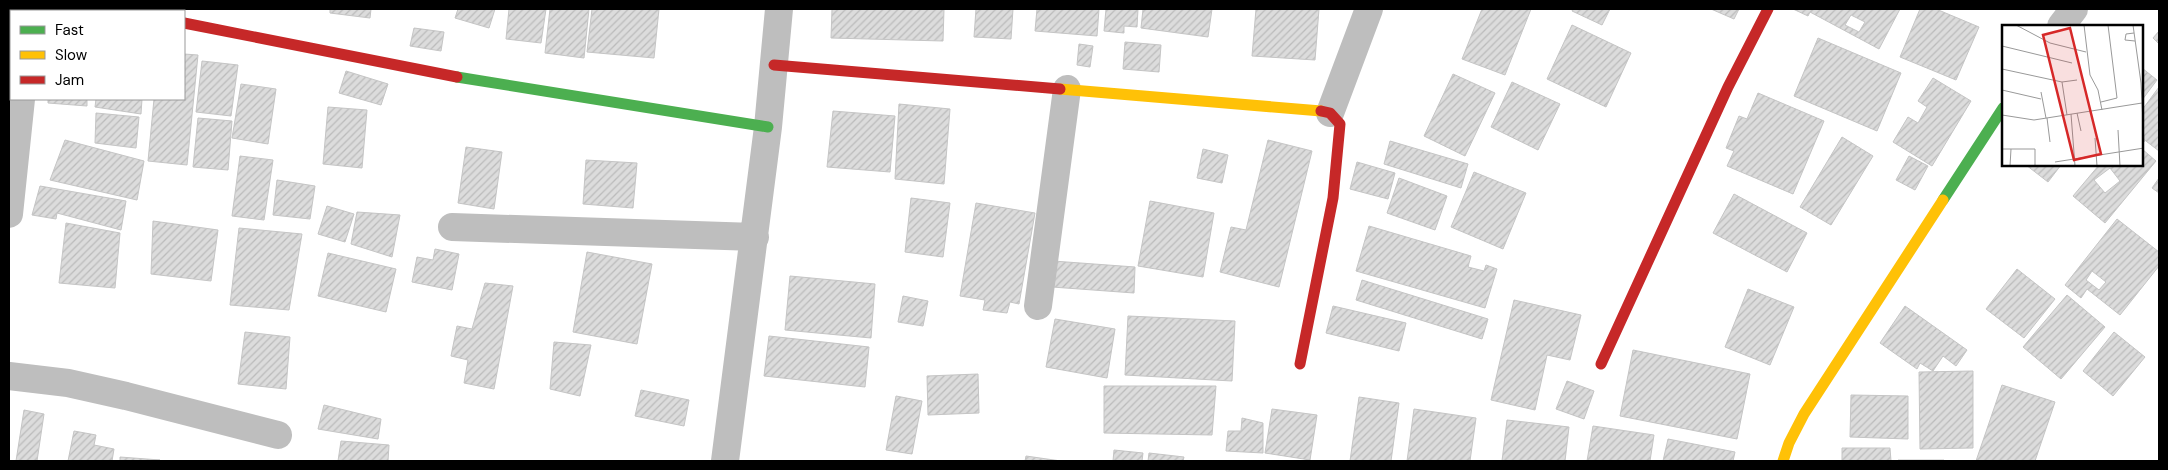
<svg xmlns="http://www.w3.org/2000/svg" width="2168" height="470" font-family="'DM Sans',sans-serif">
  <defs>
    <pattern id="building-hatch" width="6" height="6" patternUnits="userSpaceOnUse" patternTransform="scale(1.25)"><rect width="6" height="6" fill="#dcdcdc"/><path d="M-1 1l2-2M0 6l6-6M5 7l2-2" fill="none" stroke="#bbb"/></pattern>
  </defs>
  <rect width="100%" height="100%" fill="#fff"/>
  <path fill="url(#building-hatch)" stroke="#c5c5c5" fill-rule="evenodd" d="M330,9h41l-1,9 -40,-5z
    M458,9h37l-6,19 -34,-10z
    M509,9h37l-5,34 -35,-4z
    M550,9h39l-5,49 -39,-5z
    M592,9h67l-5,49 -67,-6z
    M832,9h112l-1,32 -112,-3z
    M976,9h37l-2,30 -37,-2z
    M1037,9h62l-2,27 -62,-5z
    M1106,9h32l-1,18 -13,-1v7l-20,-2z
    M1143,9h69l-4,28 -67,-9z
    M1256,9h63l-4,51 -63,-4z
    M1482,9h49l-26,66 -43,-16z
    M1573,9h37l-8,16 -30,-14z
    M1711,9h28l-5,10z
    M1793,9h107l-21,40 -69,-37 -2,4zM1851,15l14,7 -6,10 -14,-7z
    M1920,9h16l43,18 -23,53 -56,-23z
    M1572,25l59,28 -25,54 -59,-28z
    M414,28l30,4 -3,19 -31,-5z
    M2159,31v13l-6,-6z
    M1818,38l83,35 -24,58 -83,-35z
    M1125,42l36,3 -2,27 -36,-3z
    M1079,44l14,2 -3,21 -13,-2z
    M184,54l14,1 -11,110 -39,-4 6,-62h30z
    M202,61l36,4 -7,51 -35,-4z
    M2142,68l15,12 -15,20z
    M346,71l42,13 -7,21 -42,-12z
    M1453,74l42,19 -30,63 -41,-20z
    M1933,78l38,23 -39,65 -39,-24 15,-25 10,6 9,-16 -9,-6z
    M1512,82l48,22 -22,46 -47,-23z
    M241,84l35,5 -8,55 -36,-6z
    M2159,87v64l-17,-13v-28z
    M1758,93l66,28 -31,73 -66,-28 7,-15 -8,-3 13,-32 8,3z
    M48,99h39v7l-39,-3z
    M96,99h46l-1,15 -46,-7z
    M899,104l51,5 -6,75 -49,-5z
    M328,107l39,3 -5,58 -39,-4z
    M833,111l62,5 -5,56 -63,-5z
    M96,113l43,4 -3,31 -41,-5z
    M198,118l34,3 -4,49 -35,-3z
    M1842,137l31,19 -42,69 -31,-18z
    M65,140l79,21 -7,39 -87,-20z
    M1268,140l44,11 -33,136 -59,-15 11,-45 15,3z
    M1390,141l78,23 -7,24 -77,-24z
    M466,147l36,5 -8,57 -36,-6z
    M1203,149l25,6 -6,28 -25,-5z
    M2142,149l14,12 -51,62 -32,-27 26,-31h43zM2110,168l10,13 -15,12 -11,-13z
    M240,156l33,4 -9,60 -32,-4z
    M1909,156l19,10 -13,24 -19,-10z
    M586,160l51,3 -4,45 -50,-4z
    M1357,162l38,11 -7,26 -38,-10z
    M2026,165h35l-13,17z
    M1474,172l52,21 -23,56 -52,-22z
    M1399,178l48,18 -12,34 -48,-17z
    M2159,178v15l-7,-5z
    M277,180l38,6 -5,33 -37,-4z
    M40,186l86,15 -5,29 -64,-17 -1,6 -24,-4z
    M1734,194l73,39 -20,39 -74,-39z
    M911,198l39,5 -7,54 -38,-5z
    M1150,201l64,12 -11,64 -65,-11z
    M976,203l59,10 -16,91 -9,-2 -3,11 -24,-3 2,-10 -25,-4z
    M327,206l27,8 -9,28 -27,-8z
    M357,212l43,3 -8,42 -41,-13z
    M2117,219l42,33v14l-39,49 -33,-26 -6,9 -16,-13zM2092,271l14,11 -7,8 -13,-10z
    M153,221l65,9 -7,51 -60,-7z
    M66,223l54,10 -5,55 -56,-5z
    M1369,226l102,30 -3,11 16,4 2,-6 11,4 -12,39 -129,-37z
    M239,228l63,6 -13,76 -59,-5z
    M435,249l24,5 -7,36 -40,-8 5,-25 16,3z
    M587,252l65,12 -15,80 -64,-12z
    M328,253l68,16 -10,43 -68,-16z
    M1053,261l82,6 -1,26 -82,-6z
    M2017,269l38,30 -31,39 -38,-29z
    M790,276l85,8 -4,54 -86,-8z
    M1362,280l126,39 -6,20 -126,-39z
    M485,283l28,3 -19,103 -30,-6 4,-23 -17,-4 6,-30 15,3z
    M1748,289l46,18 -24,58 -45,-18z
    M2067,295l38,32 -44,52 -38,-32z
    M903,296l25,5 -5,25 -25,-4z
    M1514,300l67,15 -11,45 -23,-5 -12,55 -44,-10z
    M1333,306l73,17 -7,28 -73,-18z
    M1905,306l62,44 -11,16 -13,-10 -10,15 -13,-8 -3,6 -37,-26z
    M1128,316l107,5 -3,60 -107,-6z
    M1055,319l60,10 -8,49 -61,-11z
    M245,332l45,5 -4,52 -48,-5z
    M2114,332l31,25 -32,39 -30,-25z
    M769,336l100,11 -4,40 -101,-11z
    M554,342l37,3 -11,51 -30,-7z
    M1633,350l117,24 -13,65 -117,-23z
    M1973,371v77l-53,1 -1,-77z
    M978,374l1,39 -51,2 -1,-39z
    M1567,381l27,10 -10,28 -28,-10z
    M2002,385l53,17 -20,59h-59z
    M1104,386h112l-4,49 -108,-2z
    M641,390l48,10 -5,26 -49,-10z
    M1851,395l57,1v43l-58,-2z
    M896,396l26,5 -10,53 -26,-4z
    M1359,397l40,6 -8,58h-41z
    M324,405l57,14 -3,20 -60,-10z
    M1272,409l45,6 -7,45 -45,-7z
    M1414,409l62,9 -6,43h-63z
    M24,410l20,4 -7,47h-21z
    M1242,418l21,5v30l-37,-2 2,-20h13z
    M1507,420l62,7 -4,34h-63z
    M1593,426l61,9 -4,26h-63z
    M74,431l22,4 -2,10 20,4 -2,12h-44z
    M1668,439l67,13 -2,9h-70z
    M341,441l48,4 -1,16h-50z
    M1842,448h48l1,13h-49z
    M1114,450l29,3 -1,8h-29z
    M1149,453l35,4 -1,4h-35z
    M1026,456l35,5h-36z
    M120,457l40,3 -40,1z
    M1898,460h46v1h-46z"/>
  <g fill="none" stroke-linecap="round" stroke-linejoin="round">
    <path stroke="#bebebe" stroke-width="28" d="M106,9l14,2
      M31,11v-2
      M2061,26l13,-17
      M1330,113l39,-104
      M9,214l12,-115
      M452,227l303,10
      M1038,306l29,-217
      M9,376l59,7 58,13 152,39
      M725,461l43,-334 11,-118"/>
    <path stroke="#4caf50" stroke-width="11" d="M457,77l311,50
      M1943,200l60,-92"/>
    <path stroke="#ffc107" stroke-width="11" d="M1060,89l261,22
      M1783,461l6,-18 15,-29 139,-214"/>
    <path stroke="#c62828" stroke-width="11" d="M184,23l273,54
      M774,65l286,24
      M1300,364l33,-166 7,-74 -10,-11 -9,-2
      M1601,364l127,-277 40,-78"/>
  </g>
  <g transform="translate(2002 25)">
    <rect width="141" height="141" fill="#fff"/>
    <path fill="none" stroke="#999" stroke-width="1" d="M14,0l34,18 36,9M82,0l6,50 8,15 4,20M131,0l8,58 3,59M132,8l-8,1 -1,6 10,1M0,21l70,17M0,44l60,13M0,65l39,9M39,67l5,26M99,77l16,-4 -9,-73M75,88l4,18M69,89l4,52M0,90l32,5 108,-17M65,90l-5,-33 15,-2M45,93l3,24M116,105l2,36M93,113l2,28M0,124h33v17M53,137l89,-14M8,141l1,-17"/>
    <path fill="#d62828" fill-opacity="0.15" stroke="#d62828" stroke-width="2.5" d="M68,3l31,126 -27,6 -31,-125z"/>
    <rect width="141" height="141" fill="none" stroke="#000" stroke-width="2.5"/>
  </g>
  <rect width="2168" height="470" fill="none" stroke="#000000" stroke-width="20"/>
  <rect x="10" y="10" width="175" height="90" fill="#ffffff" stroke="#999999"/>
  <rect x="20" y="26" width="25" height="8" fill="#4caf50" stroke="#999999"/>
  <text x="55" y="35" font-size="15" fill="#000000">Fast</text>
  <rect x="20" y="51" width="25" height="8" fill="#ffc107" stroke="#999999"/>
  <text x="55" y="60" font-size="15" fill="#000000">Slow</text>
  <rect x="20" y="76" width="25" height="8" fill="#c62828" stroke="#999999"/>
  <text x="55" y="85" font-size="15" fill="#000000">Jam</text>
</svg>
